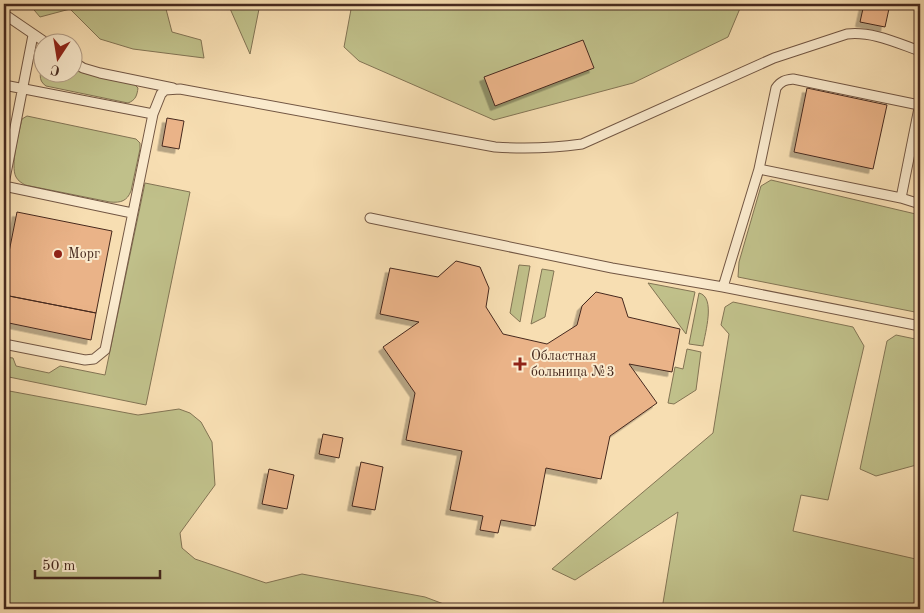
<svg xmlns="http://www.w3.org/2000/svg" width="924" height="613" font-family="'Old Standard TT',serif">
  <defs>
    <filter id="shadow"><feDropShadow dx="-4.5" dy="4.5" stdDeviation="0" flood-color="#0004"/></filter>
  </defs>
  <rect width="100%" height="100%" fill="#f7deb2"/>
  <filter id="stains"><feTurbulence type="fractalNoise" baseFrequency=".004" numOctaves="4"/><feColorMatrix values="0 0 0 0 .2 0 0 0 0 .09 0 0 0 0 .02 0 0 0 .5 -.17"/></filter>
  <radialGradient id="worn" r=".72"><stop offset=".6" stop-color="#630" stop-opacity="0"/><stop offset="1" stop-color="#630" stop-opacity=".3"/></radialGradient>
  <path fill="#c0c08a" stroke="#837454" d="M29,4h142l-5,5 6,23 29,8 3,18 -71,-9 -33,-10 -30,-30 -30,8z
    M228,4h32l-10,50z
    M352,4h393l-4,2 -13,31 -95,46 -139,37 -135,-59 -15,-14z
    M42,63v9h30l1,-6 10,7 51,11 4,4c-1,7 -2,12 -10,15l-82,-17c-9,-6 -5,-14 -4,-23z
    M27,116l109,23 4,4v6l-9,42c-4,10 -10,12 -21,11l-85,-17c-3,-2 -7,-4 -9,-8 -6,-11 3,-45 6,-58z
    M771,180l149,35v98l-182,-36 1,-15 22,-76z
    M145,183l45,9 -44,213 -142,-29v-19l9,1 3,8 33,7 11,-7 45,9z
    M519,265l11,1 -10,56 -10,-9z
    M542,269l12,2 -9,46 -14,7z
    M648,283l47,9 -9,42z
    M699,293c17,4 6,40 4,53l-14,-2z
    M733,302l120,25 11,19 -36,154 -27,-5 -8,36 127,29v49h-258l16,-97 -103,68 -23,-11 161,-136 16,-99 -8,-9 4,-18z
    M896,335l24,5v124l-44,12 -16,-7 27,-128z
    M687,349l14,3 -5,38 -22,14 -6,-1 7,-36 8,2z
    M4,390l134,25 41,-6 11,4 11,9 11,20 3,43 -35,48 2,15 13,11 71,24 36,-9 123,23 32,12h-453z"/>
  <path fill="#eab388" stroke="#46291e" filter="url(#shadow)" d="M864,4h26l-5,23 -25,-5z
    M583,40l11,28 -99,38 -11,-29z
    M807,88l80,17 -14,64 -79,-17z
    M167,118l17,3 -5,28 -17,-3z
    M17,212l95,19 -16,82 -92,-18v-18z
    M456,261l24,6 9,21 -3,19 17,27 44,10 30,-19 5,-19 14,-14 26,6 6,19 52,12 -8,43 -43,-8 28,39 -47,33 -9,43 -55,-11 -11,58 -34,-6 -3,13 -18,-3 3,-14 -33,-6 12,-59 -56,-11 9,-47 -32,-46 36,-25 -39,-8 10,-46 48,9z
    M4,295l92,18 -5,27 -87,-18z
    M323,434l20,4 -4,20 -20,-4z
    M361,462l22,5 -8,43 -23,-4z
    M269,469l25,6 -7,34 -25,-5z"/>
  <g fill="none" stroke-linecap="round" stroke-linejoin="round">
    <g stroke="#725643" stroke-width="11">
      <path id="service" d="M4,14l41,28
        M72,61l11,7 17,5 73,15
        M4,85l149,29
        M759,169l17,-81c5,-7 9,-8 17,-9l126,26
        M4,184l29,-149
        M4,186l128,27
        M901,198l19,-95
        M370,218l242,50 111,19 36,-118 142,29 19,6
        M723,287l197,39
        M4,344l81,16 9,-1 11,-9 48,-236 8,-20 4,-4 15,-1 315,58c28,2 59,1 87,-3l192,-86 73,-24c25,-3 50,9 73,17"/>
    </g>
    <use href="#service" stroke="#faeacd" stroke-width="9"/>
  </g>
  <g fill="#8f2418" stroke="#faeacd" stroke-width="2">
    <circle cx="58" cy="254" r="5"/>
    <path d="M517.5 356.5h5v5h5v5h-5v5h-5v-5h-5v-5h5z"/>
  </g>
  <g text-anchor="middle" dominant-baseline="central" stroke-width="4" stroke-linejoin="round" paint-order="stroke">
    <g font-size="14" fill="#46291e" stroke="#faeacd" text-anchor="start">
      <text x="68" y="254">Морг</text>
      <text x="531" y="356">Областная<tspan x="531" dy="16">больница №3</tspan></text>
    </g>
  </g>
  <rect width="924" height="613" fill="none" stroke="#f7deb2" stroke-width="20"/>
  <rect x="5" y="5" width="914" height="603" fill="none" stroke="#46291e" stroke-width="2.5"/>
  <rect x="10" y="10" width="904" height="593" fill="none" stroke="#46291e"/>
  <g transform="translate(58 58) rotate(192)"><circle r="24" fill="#faeacd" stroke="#b29d87"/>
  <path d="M0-4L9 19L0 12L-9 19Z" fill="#8f2418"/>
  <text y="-8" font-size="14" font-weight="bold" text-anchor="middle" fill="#46291e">С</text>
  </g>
  <path d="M35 570v8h125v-8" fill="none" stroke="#46291e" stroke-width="2.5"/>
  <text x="42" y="570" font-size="15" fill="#46291e" stroke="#faeacd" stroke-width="4" paint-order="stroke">50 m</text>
  <rect width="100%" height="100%" filter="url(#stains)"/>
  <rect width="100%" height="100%" fill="url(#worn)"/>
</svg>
